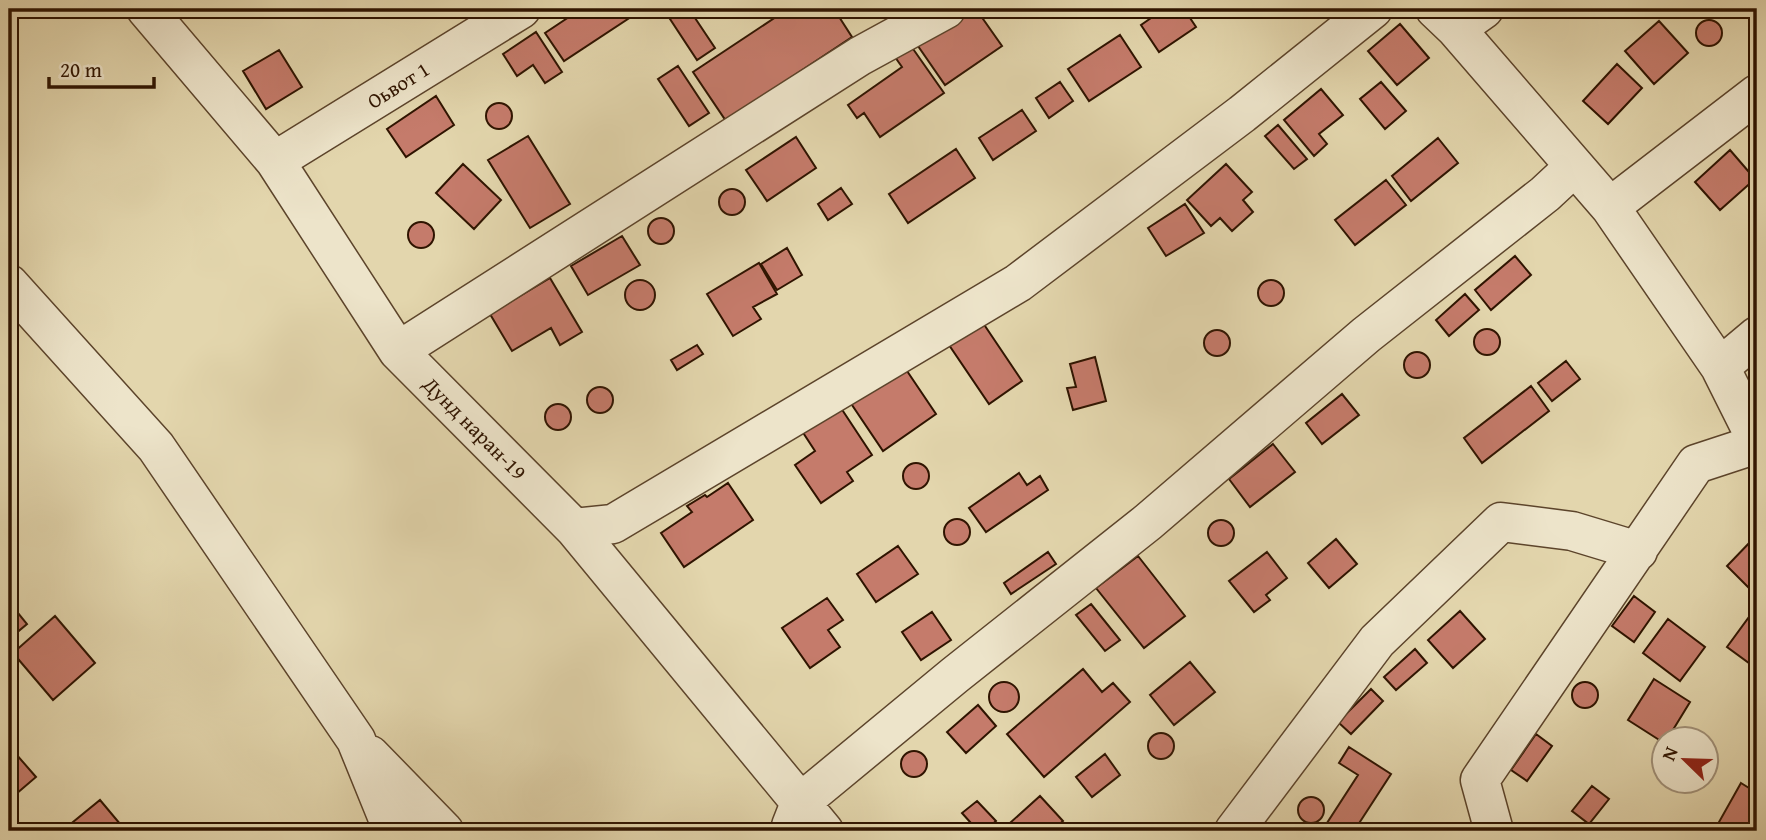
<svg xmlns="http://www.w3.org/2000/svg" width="1766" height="840" font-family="'Gentium Book Plus',serif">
  <rect width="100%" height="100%" fill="#e3d6ad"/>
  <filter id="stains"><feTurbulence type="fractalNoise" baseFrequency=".00286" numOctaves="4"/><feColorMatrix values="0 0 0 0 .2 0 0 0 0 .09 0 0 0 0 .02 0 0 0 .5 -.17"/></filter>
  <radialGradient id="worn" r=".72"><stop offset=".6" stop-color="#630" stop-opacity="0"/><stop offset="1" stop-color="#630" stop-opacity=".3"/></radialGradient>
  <path fill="#c57b6b" stroke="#2f1400" stroke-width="2" d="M581,9h62l-79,52 -19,-28z
    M685,9h4l26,39 -18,12 -27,-41z
    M788,9h46l18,28 -126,84 -33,-49z
    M972,9h4l26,37 -57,39 -27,-39z
    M1164,9h20l12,18 -37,25 -18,-27z
    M1696 33a13 13 0 1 1 26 0a13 13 0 1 1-26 0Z
    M1659,21l29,32 -34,31 -29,-33z
    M1400,24l29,34 -32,27 -29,-34z
    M536,32l26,40 -17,11 -12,-18 -16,11 -14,-22z
    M1120,35l21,32 -52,34 -21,-32z
    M911,46l33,47 -64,44 -16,-24 -7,5 -9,-13 54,-38 -7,-10z
    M279,50l23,37 -36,22 -23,-38z
    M1617,64l25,24 -34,36 -25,-23z
    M678,66l31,47 -20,13 -31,-47z
    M1060,82l13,19 -24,17 -13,-20z
    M1381,82l25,29 -21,18 -25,-30z
    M1321,89l22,26 -24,19 8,10 -13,12 -30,-36z
    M436,96l18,29 -48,32 -19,-28z
    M486 116a13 13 0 1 1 26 0a13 13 0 1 1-26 0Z
    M1022,110l14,21 -43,29 -14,-22z
    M1278,125l29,34 -13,10 -29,-33z
    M528,136l42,68 -40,24 -42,-68z
    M796,137l20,31 -49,33 -21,-31z
    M1438,138l20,25 -47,38 -19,-25z
    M956,149l19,29 -67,45 -19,-29z
    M1730,150l25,29 -35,31 -25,-28z
    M463,164l38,36 -27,29 -38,-36z
    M1226,164l26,28 -9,8 10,12 -21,19 -12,-13 -9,8 -24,-26z
    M1386,180l20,25 -51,40 -20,-25z
    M841,188l11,16 -24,16 -10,-16z
    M719 202a13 13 0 1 1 26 0a13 13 0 1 1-26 0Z
    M1185,204l19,29 -38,23 -18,-28z
    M648 231a13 13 0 1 1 26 0a13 13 0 1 1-26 0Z
    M408 235a13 13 0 1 1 26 0a13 13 0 1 1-26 0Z
    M622,236l18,29 -52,30 -17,-29z
    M787,248l15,27 -25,15 -16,-26z
    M1515,256l16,19 -40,35 -16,-20z
    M759,263l18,31 -24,13 8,12 -28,17 -26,-42z
    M550,278l32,54 -22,13 -9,-17 -39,23 -22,-37z
    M625 295a15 15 0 1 1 30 0a15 15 0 1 1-30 0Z
    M1258 293a13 13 0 1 1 26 0a13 13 0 1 1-26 0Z
    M1465,294l14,16 -30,26 -13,-16z
    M981,320l41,61 -33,23 -42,-62z
    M1474 342a13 13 0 1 1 26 0a13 13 0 1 1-26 0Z
    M1204 343a13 13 0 1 1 26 0a13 13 0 1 1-26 0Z
    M697,345l6,9 -26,16 -6,-10z
    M1404 365a13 13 0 1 1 26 0a13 13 0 1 1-26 0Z
    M1095,357l11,44 -33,9 -6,-22 9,-1 -6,-23z
    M1566,361l14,18 -28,22 -14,-18z
    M903,365l33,49 -53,37 -33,-49z
    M1531,386l18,25 -67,52 -18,-25z
    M587 400a13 13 0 1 1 26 0a13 13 0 1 1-26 0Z
    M1342,394l17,21 -37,29 -16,-21z
    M837,402l35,53 -25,17 6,9 -32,22 -26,-38 20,-14 -15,-23z
    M545 417a13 13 0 1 1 26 0a13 13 0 1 1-26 0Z
    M1273,444l22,28 -45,35 -21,-28z
    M903 476a13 13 0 1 1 26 0a13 13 0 1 1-26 0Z
    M1019,473l8,12 13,-9 8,14 -62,42 -17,-24z
    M728,483l25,37 -69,47 -23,-34 31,-21 -5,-6 18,-11 2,2z
    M944 532a13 13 0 1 1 26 0a13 13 0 1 1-26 0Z
    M1208 533a13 13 0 1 1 26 0a13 13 0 1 1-26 0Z
    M1336,539l21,25 -28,24 -21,-25z
    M1753,539l4,4v53l-30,-30z
    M898,546l20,28 -42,28 -19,-28z
    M1048,552l8,12 -45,30 -7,-11z
    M1267,552l20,26 -21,17 4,5 -16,12 -25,-31z
    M1138,556l47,60 -41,32 -48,-60z
    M1634,596l21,16 -21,30 -22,-16z
    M827,598l16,22 -15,10 12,17 -30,21 -28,-40z
    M9,602l18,22 -18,15z
    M1091,604l29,36 -15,11 -29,-36z
    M1460,611l25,28 -32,29 -25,-28z
    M932,612l19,28 -30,20 -19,-28z
    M55,616l40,47 -42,37 -40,-47z
    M1749,617l8,6v37l-4,6 -26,-19z
    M1668,619l37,28 -25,34 -37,-28z
    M1415,649l12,14 -31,27 -12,-13z
    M1190,662l25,30 -41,33 -24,-30z
    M1083,669l19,23 11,-9 17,19 -86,75 -37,-43z
    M1654,679l36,23 -22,36h-4v5l-36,-23z
    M1572 695a13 13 0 1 1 26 0a13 13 0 1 1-26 0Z
    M989 697a15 15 0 1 1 30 0a15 15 0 1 1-30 0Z
    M1371,689l12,12 -32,33 -13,-12z
    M978,705l18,21 -30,27 -19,-21z
    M1148 746a13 13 0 1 1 26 0a13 13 0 1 1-26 0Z
    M1536,734l16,12 -25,35 -16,-11z
    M9,746l27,31 -27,23z
    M1349,747l42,27 -37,57h-14l-13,-8 31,-48 -19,-12z
    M901 764a13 13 0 1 1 26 0a13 13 0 1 1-26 0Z
    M1105,754l15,21 -28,22 -16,-20z
    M1741,783l16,10 -1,38h-21l-16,-9z
    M1592,786l17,13 -20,25 -17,-13z
    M1040,796l23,25 -11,10h-51z
    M1298 810a13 13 0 1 1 26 0a13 13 0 1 1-26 0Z
    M100,800l26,31h-64z
    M977,801l19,20 -11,10h-7l-16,-18z
    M1281,823l10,2 5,6h-24z"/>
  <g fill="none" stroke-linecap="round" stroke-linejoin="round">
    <g stroke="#5c442b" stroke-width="41">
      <path id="minor" d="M146,9l129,152 123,190 176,177 250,303
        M1435,9l21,20 154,178 110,160 37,74
        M1456,29l28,-20
        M275,161l246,-152
        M1610,207l147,-113
        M9,284l147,163 200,293 37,91
        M398,351l462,-295 86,-47
        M1720,367l37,-31
        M574,528l39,-4 405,-241 224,-169 131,-105
        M370,755l74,76
        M791,826l9,-23 155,-128 193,-153 218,-187 179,-141 29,-27
        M1234,831l143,-190 124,-119 71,9 66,20
        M1494,831l-14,-51 216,-316 61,-20"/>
    </g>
    <use href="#minor" stroke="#ede4ca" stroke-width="38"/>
  </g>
  <g text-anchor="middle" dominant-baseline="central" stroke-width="5" stroke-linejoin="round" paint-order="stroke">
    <g font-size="21" fill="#2f1400" stroke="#ede4ca">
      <text transform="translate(398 85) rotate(-32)">Оьвот 1</text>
      <text transform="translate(475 428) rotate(45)">Дунд наран-19</text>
    </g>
  </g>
  <rect width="1766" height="840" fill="none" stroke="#e3d6ad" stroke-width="35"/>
  <rect x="10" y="10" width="1745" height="819" fill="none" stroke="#2f1400" stroke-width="3.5"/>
  <rect x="18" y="18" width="1731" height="805" fill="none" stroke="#2f1400" stroke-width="2"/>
  <g transform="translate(1685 760) rotate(293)"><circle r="33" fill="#ede4ca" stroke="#a19179" stroke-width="2"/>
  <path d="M0-5L12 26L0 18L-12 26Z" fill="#8f2418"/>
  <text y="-10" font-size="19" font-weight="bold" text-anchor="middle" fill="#2f1400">N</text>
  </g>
  <path d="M49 77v10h105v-10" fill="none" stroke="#2f1400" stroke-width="3.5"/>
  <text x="60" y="77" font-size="21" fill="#2f1400" stroke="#ede4ca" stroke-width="5" paint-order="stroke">20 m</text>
  <rect width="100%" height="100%" filter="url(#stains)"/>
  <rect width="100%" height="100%" fill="url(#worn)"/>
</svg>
